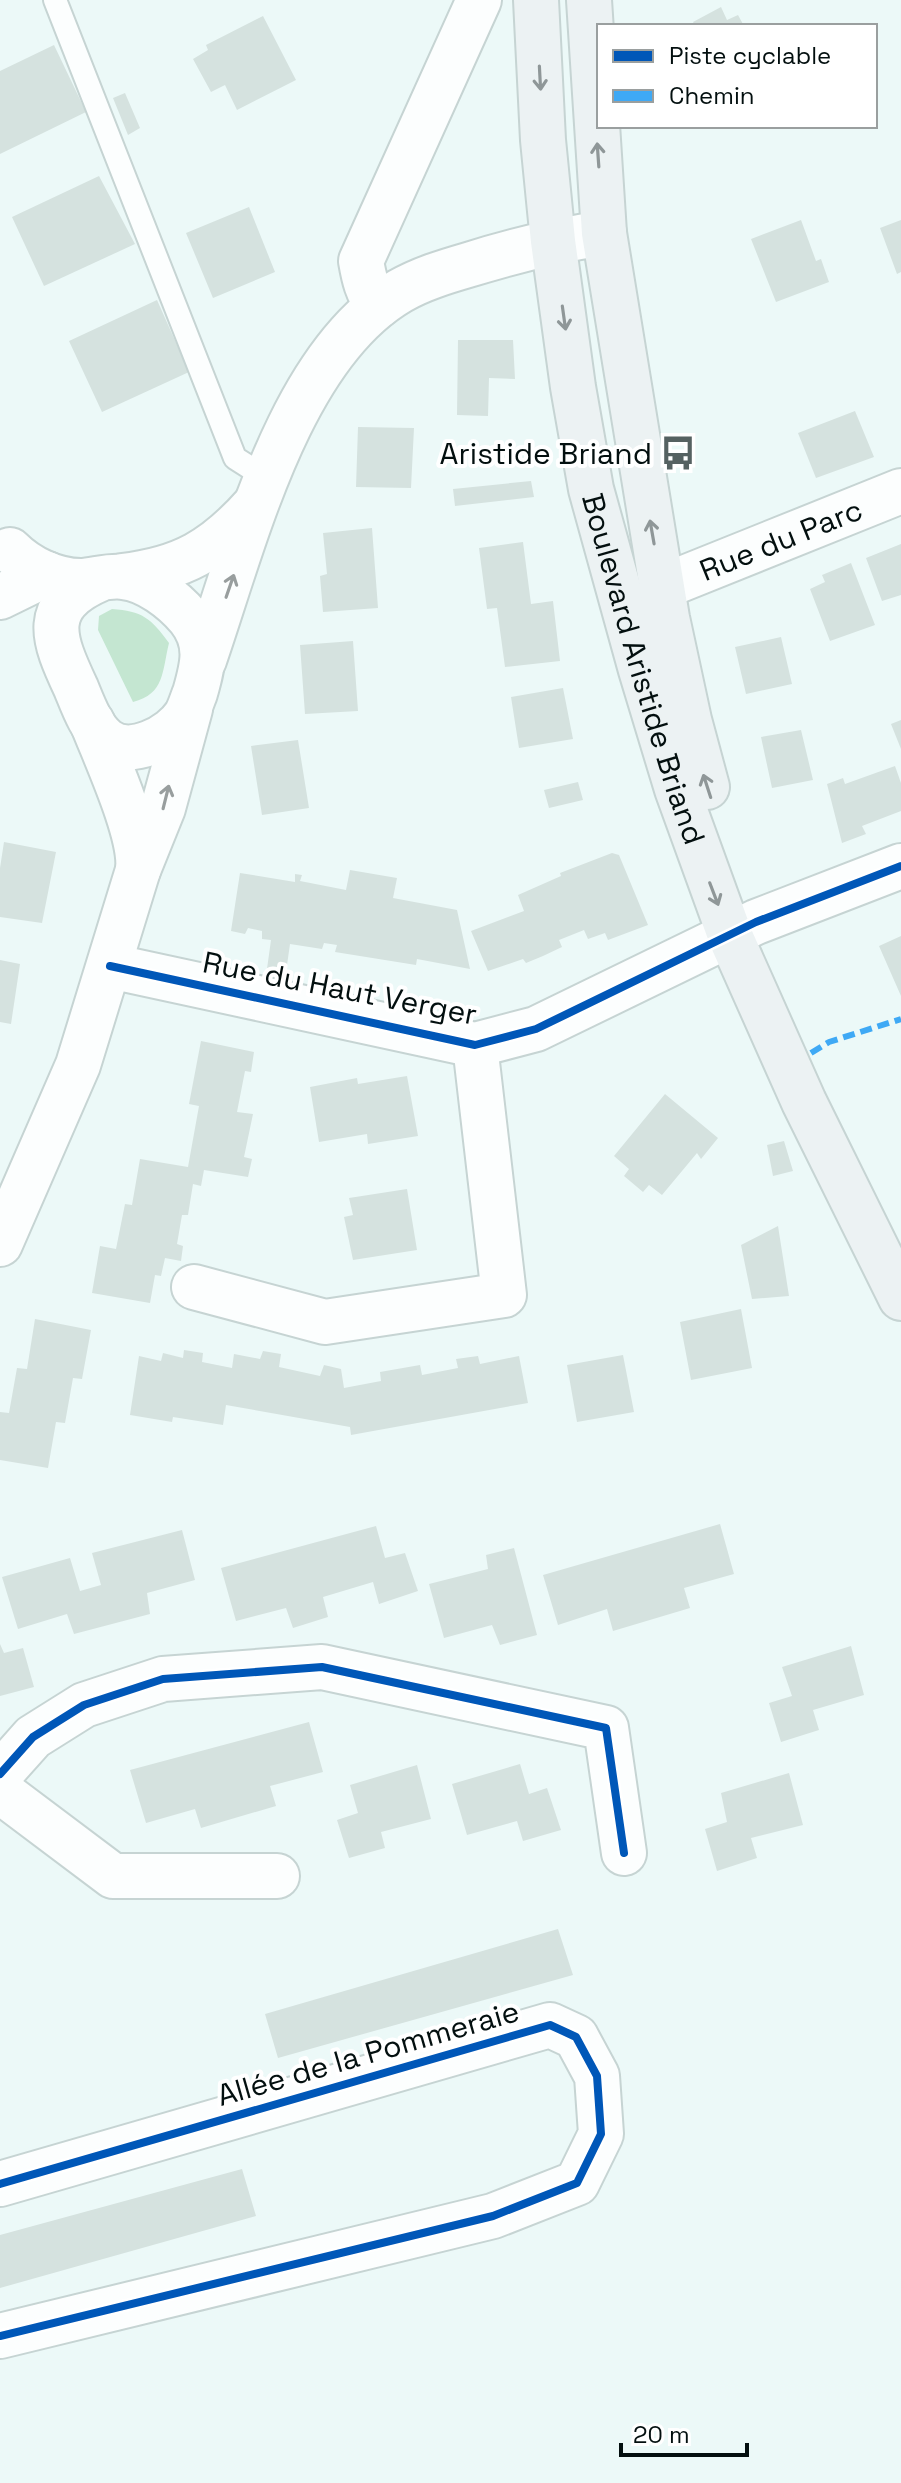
<svg xmlns="http://www.w3.org/2000/svg" width="901" height="2483" font-family="'Space Grotesk',sans-serif">
  <rect width="100%" height="100%" fill="#ecf9f8"/>
  <path fill="#c4e6d1" d="M112,609c30,2 39,9 57,34 -7,28 -4,51 -36,59l-35,-72 1,-14z"/>
  <path fill="#d5e2df" d="M721,7l6,13 11,-5 6,11h-49l-2,-4z
    M263,16l33,64 -59,30 -12,-25 -14,7 -18,-33 15,-9 -2,-5z
    M54,45l32,67 -86,42v-83z
    M125,93l15,35 -12,7 -15,-37z
    M99,176l36,68 -91,42 -32,-69z
    M249,207l26,65 -62,26 -27,-65z
    M801,220l15,41 5,-2 8,23 -53,20 -25,-63z
    M901,220v52l-4,2 -17,-46z
    M157,300l32,72 -87,40 -33,-71z
    M458,340h55l2,39 -26,-1 -1,38 -31,-1z
    M855,411l19,46 -58,21 -18,-45z
    M358,427l56,1 -3,60 -55,-1z
    M531,481l3,16 -79,9 -2,-17z
    M372,528l6,80 -55,4 -3,-36 7,-2 -4,-41z
    M523,542l8,62 22,-3 7,60 -55,6 -8,-59 -10,1 -8,-61z
    M901,544v51l-19,6 -16,-43z
    M851,563l24,62 -45,16 -20,-52 15,-7 -3,-7z
    M781,637l11,47 -46,10 -11,-47z
    M353,641l5,70 -53,3 -5,-69z
    M563,688l10,51 -54,9 -8,-51z
    M901,720v29l-10,-25z
    M801,730l12,50 -41,8 -11,-51z
    M298,740l11,68 -47,7 -11,-69z
    M895,766l6,17v28l-39,15 4,8 -24,9 -15,-59 16,-6 2,6z
    M578,782l5,18 -34,8 -5,-18z
    M4,842l52,10 -14,71 -42,-6v-49z
    M612,853l7,2 29,70 -40,15 -3,-7 -17,6 -4,-9 -25,10 3,7 -19,9 -17,7 -3,-4 -35,12 -17,-40 53,-20 -6,-16 43,-19 -1,-3z
    M350,870l47,8 -4,20 64,12 13,59 -53,-10 -1,6 -81,-13 2,-7 -13,-2 -2,6 -32,-5 -5,35 -19,-3 5,-36 -9,-1v-8l-14,-3 -3,6 -14,-3 9,-58 55,9v-8l7,1 -2,6 46,9z
    M901,936v60l-22,-50z
    M0,960l20,4 -9,60 -11,-2z
    M201,1041l53,11 -3,20 -6,-1 -8,41 16,2 -9,43 8,2 -4,18 -44,-7 -3,16 -8,-2 -5,31h-6l-5,29 6,2 -2,15 -16,-3 -4,18 -6,-1 -5,28 -58,-10 8,-47 16,3 9,-45 7,1 8,-46 48,8 11,-61 -10,-2z
    M407,1076l11,60 -50,8 -1,-10 -48,8 -9,-55 47,-9 1,6z
    M665,1094l53,44 -17,21 -4,-6 -35,42 -13,-10 -6,7 -19,-16 5,-7 -15,-13z
    M784,1141l9,30 -20,5 -6,-31z
    M407,1189l10,61 -64,10 -9,-43 9,-2 -4,-17z
    M778,1226l11,70 -37,3 -11,-54z
    M741,1309l11,59 -61,12 -11,-58z
    M35,1319l56,11 -9,49 -9,-1 -8,45 -9,-1 -8,46 -48,-8v-48l9,1 8,-45 10,1z
    M184,1350l19,3 -1,9 30,6 2,-14 26,5 3,-8 18,3 -2,13 41,9 4,-11 17,4 3,19 37,-7 -1,-9 40,-7 2,10 36,-7 -2,-9 22,-3 2,8 39,-8 9,47 -177,32 -1,-8 -124,-22 -3,20 -50,-8 -1,5 -42,-7 9,-59 22,5 2,-8 20,5z
    M623,1355l11,57 -57,10 -10,-57z
    M720,1524l14,50 -50,14 6,20 -77,23 -6,-22 -49,16 -15,-50z
    M376,1526l9,32 20,-5 13,38 -39,13 -6,-22 -50,15 5,20 -35,11 -7,-20 -50,13 -15,-53z
    M182,1530l13,50 -48,13 3,21 -76,20 -7,-20 -49,15 -16,-52 68,-19 10,33 21,-6 -9,-32z
    M514,1548l23,87 -37,10 -8,-20 -48,13 -15,-54 59,-15 -2,-14z
    M0,1644l4,9 19,-5 11,39 -34,9z
    M851,1646l13,49 -51,15 6,20 -38,12 -12,-39 23,-7 -10,-29z
    M309,1722l14,50 -53,14 6,20 -75,22 -6,-19 -49,14 -16,-53z
    M520,1764l9,30 18,-6 14,42 -38,11 -6,-20 -50,14 -15,-51z
    M417,1765l14,54 -50,13 4,16 -36,10 -12,-38 21,-7 -8,-28z
    M789,1773l14,52 -52,13 6,20 -40,13 -12,-42 22,-7 -6,-29z
    M558,1929l15,46 -295,83 -13,-44z
    M242,2169l14,47 -256,72v-53z"/>
  <g fill="none" stroke-linecap="round" stroke-linejoin="round">
    <g stroke="#c6d4d3" stroke-width="26">
      <path id="service" d="M55,0l180,458 33,21"/>
    </g>
    <g stroke="#c6d4d3" stroke-width="48">
      <g id="minor">
        <path d="M378,306c-11,-14 -14,-28 -17,-45l118,-261"/>
        <path d="M10,550c18,18 45,31 71,31 14,-1 29,-6 42,-4 24,2 51,23 66,41 20,25 14,47 6,75 -3,7 -5,15 -9,22 -14,22 -56,44 -80,25 -15,-12 -23,-35 -30,-52 -23,-49 -37,-83 24,-109"/>
        <path d="M122,576c60,-7 93,-26 133,-71"/>
        <path id="s1" d="M662,587l239,-96"/>
        <path d="M0,597l47,-23"/>
        <path d="M204,660c40,-116 85,-304 196,-369 21,-12 44,-19 68,-26 45,-14 89,-25 136,-32"/>
        <path d="M138,870l25,-62 27,-99"/>
        <path d="M110,966l365,79 61,-16 220,-107 145,-56"/>
        <path d="M0,1244l78,-179 60,-195c4,-35 -32,-112 -46,-148"/>
        <path d="M194,1287l131,35 179,-27 -29,-250"/>
        <path d="M0,1774l33,-37 51,-32 79,-26 159,-12 284,61 18,125"/>
        <path d="M0,1791l113,85h164"/>
        <path d="M0,2184l550,-159 26,12 21,39 4,58 -24,49 -84,33 -493,120"/>
      </g>
    </g>
    <g stroke="#c6d4d3" stroke-width="48">
      <g id="secondary">
        <path id="s2" d="M536,0l7,140 10,101 20,146 18,102 50,181 36,119 54,149 73,164 97,196"/>
        <path d="M589,0l15,233 63,385 22,102 18,67"/>
      </g>
    </g>
    <use href="#service" stroke="#fcfefe" stroke-width="22"/>
    <use href="#minor" stroke="#fcfefe" stroke-width="44"/>
    <use href="#secondary" stroke="#ecf2f3" stroke-width="44"/>
    <path stroke="#3fa9f5" stroke-width="6" stroke-dasharray="12 6" stroke-linecap="butt" d="M811,1053l18,-11 72,-23"/>
    <g stroke="#fff" stroke-width="13">
      <path id="cycleway" d="M110,966l365,79 61,-16 220,-107 145,-56
        M0,1774l33,-37 51,-32 79,-26 159,-12 284,61 18,125
        M0,2184l550,-159 26,12 21,39 4,58 -24,49 -84,33 -493,120"/>
    </g>
    <use href="#cycleway" stroke="#0057b8" stroke-width="8"/>
  </g>
  <defs><path id="oneway-shaft" d="M-6 0H5M1.5-3L5.5 0L1.5 3" fill="none" stroke-width="1.6" stroke-linecap="round" stroke-linejoin="round" transform="scale(2)"/></defs>
  <g stroke="#8f9798">
    <use href="#oneway-shaft" transform="translate(540 78) rotate(87)"/>
    <use href="#oneway-shaft" transform="translate(598 155) rotate(-94)"/>
    <use href="#oneway-shaft" transform="translate(564 318) rotate(82)"/>
    <use href="#oneway-shaft" transform="translate(652 532) rotate(-100)"/>
    <use href="#oneway-shaft" transform="translate(707 786) rotate(-108)"/>
    <use href="#oneway-shaft" transform="translate(714 894) rotate(69)"/>
  </g>
  <g stroke="#989e9e">
    <use href="#oneway-shaft" transform="translate(230 586) rotate(-71)"/>
    <use href="#oneway-shaft" transform="translate(166 797) rotate(-76)"/>
  </g>
  <defs>
    <g id="bus-bare" transform="scale(2.76)"><path d="M-5-6H5V4H4V6H2V4H-2V6H-4V4H-5ZM-3.5-4V0h7V-4ZM-3.5 1.2v1.5H-2V1.2ZM2 1.2v1.5H3.5V1.2Z" fill="#556161" stroke="#fff" stroke-width="2.5" paint-order="stroke"/></g>
  </defs>
  <g fill-rule="evenodd">
    <use href="#bus-bare" x="678" y="453"/>
  </g>
  <g text-anchor="middle" dominant-baseline="central" stroke-width="8" stroke-linejoin="round" paint-order="stroke">
    <g font-size="30" fill="#030f0f" stroke="#fff" text-anchor="end">
      <text x="652" y="453">Aristide Briand</text>
    </g>
    <g font-size="30" fill="#030f0f" stroke="#fff">
      <text stroke="none"><textPath href="#s1" startOffset="128">Rue du Parc</textPath></text>
      <text stroke="none"><textPath href="#s2" startOffset="680">Boulevard Aristide Briand</textPath></text>
      <text transform="translate(340 988) rotate(11)">Rue du Haut Verger</text>
      <text transform="translate(368 2053) rotate(-16)">Allée de la Pommeraie</text>
    </g>
  </g>
  <rect x="597" y="24" width="280" height="104" fill="#ffffff" stroke="#9a9f9f" stroke-width="2"/>
  <rect x="613" y="50" width="40" height="12" fill="#0057b8" stroke="#9a9f9f" stroke-width="2"/>
  <text x="669" y="64" font-size="24" fill="#030f0f">Piste cyclable</text>
  <rect x="613" y="90" width="40" height="12" fill="#3fa9f5" stroke="#9a9f9f" stroke-width="2"/>
  <text x="669" y="104" font-size="24" fill="#030f0f">Chemin</text>
  <path d="M621 2443v12h126v-12" fill="none" stroke="#030f0f" stroke-width="4"/>
  <text x="633" y="2443" font-size="24" fill="#030f0f" stroke="#ffffff" stroke-width="6" paint-order="stroke">20 m</text>
</svg>
